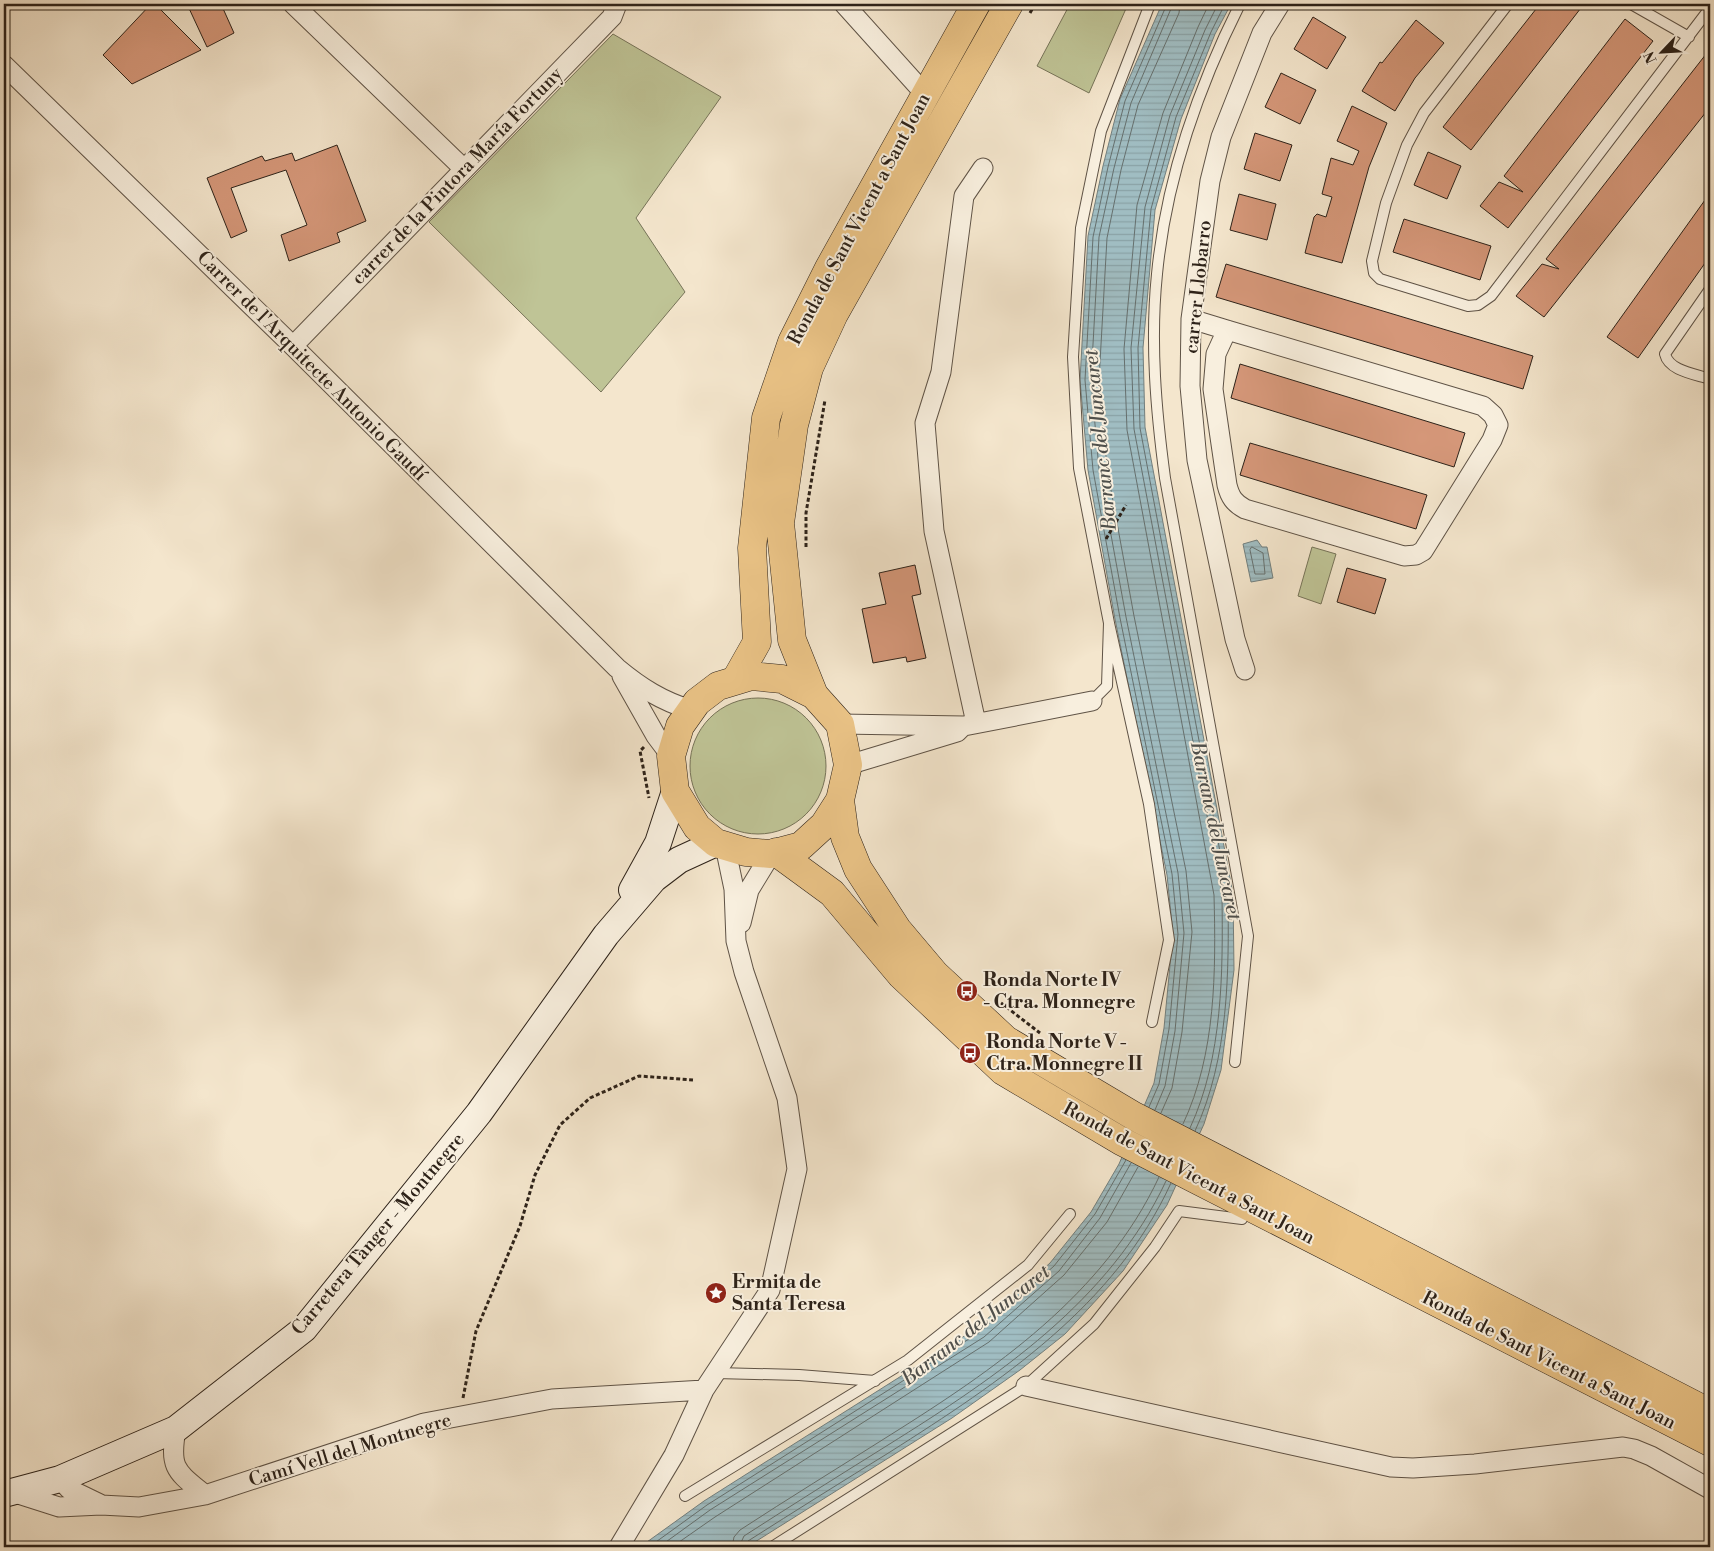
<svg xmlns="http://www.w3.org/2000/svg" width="1714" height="1551" font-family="'Libre Bodoni',serif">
  <defs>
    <pattern id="water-rules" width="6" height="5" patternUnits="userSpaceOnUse" patternTransform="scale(1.25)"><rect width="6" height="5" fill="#a0bdc2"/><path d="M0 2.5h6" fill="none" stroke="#8aa2a6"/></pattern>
  </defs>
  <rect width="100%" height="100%" fill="#f4e6cd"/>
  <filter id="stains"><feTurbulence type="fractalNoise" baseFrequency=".004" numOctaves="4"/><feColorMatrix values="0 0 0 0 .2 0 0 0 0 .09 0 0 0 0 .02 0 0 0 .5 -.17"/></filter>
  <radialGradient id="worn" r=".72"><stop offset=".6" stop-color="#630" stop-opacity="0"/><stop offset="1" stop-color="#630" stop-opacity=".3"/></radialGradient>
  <path fill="#bfc496" stroke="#767358" d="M1070,4h58l-39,89 -52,-27z
    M613,34l108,63 -85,121 49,74 -84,100 -172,-170z
    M1312,547l24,7 -15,50 -23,-8z
    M690 766a68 68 0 1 1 136 0a68 68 0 1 1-136 0Z"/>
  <path fill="url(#water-rules)" stroke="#727f7e" d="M1162,4h69l-16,30 -34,85 -26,91 -12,138 2,79 88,467 1,76 -13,100 -17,54 -37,81 -44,66 -58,63 -45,36 -68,48 -205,129h-107l64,-46 273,-173 73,-65 41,-51 28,-48 35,-81 10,-55 9,-94 -6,-59 -52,-256 -27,-149 -8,-90 8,-144 15,-70 17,-67z
    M1257,540l5,7h5l6,31 -22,4 -8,-38z"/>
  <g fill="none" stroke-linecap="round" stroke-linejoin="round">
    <path stroke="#66706e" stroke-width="1" d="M1252,547l11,6 2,21h-10l-5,-24z
      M1149,1107l10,-23 10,-55 9,-95 -6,-60 -52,-256 -27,-148 -8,-90 8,-143 15,-70 17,-66 42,-97
      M1155,1110l10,-24 10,-55 9,-98 -6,-60 -52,-256 -27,-148 -8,-89 8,-143 15,-69 17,-65 42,-99
      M1161,1113l11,-25 10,-56 10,-100 -6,-61 -52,-255 -27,-148 -8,-88 8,-142 14,-68 17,-65 41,-92 1,-9
      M1183,1124c33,-70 33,-153 31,-229l-87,-465 -3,-81 13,-144 26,-92 35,-86 11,-23
      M1190,1128c33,-71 33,-156 32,-233l-88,-466 -3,-81 14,-141 25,-92 35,-85 13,-26
      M1195,1131c34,-73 34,-159 33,-237l-88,-466 -2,-80 13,-139 25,-92 35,-85 14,-28
      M649,1547l58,-42 273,-173 74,-66 41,-52 31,-54
      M659,1547l51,-37 274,-173 75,-66 41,-53 31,-55
      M672,1547l43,-30 274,-175 75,-67 43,-53 31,-55
      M732,1547l2,-10 6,-7c49,-32 98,-62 147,-93 107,-67 217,-142 272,-260
      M739,1547l5,-11c48,-31 96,-61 144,-91 109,-68 222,-144 278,-264
      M745,1547l3,-6c47,-30 95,-60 142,-89 110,-70 225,-146 281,-269"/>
  </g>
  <path fill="#d59779" stroke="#2d2219" d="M151,4h4l46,46 -69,34 -29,-29z
    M187,4h34l13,29 -27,14z
    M1540,4h44l-113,146 -28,-23z
    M1313,17l33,20 -19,32 -33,-20z
    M1625,19l28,22 -145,187 -28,-22 19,-24 24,10 -19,-16z
    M1416,20l28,23 -29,35 -20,33 -33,-20 18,-29 2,1z
    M1710,49v58l-166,210 -28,-21 26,-32 17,5 -13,-10z
    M1281,73l35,17 -16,34 -35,-17z
    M1352,106l35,17 -18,44 -27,96 -37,-10 9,-36 3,-3 9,3 6,-20 -10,-3 9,-36 22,7 6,-14 -22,-10z
    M1255,133l37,12 -12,36 -36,-12z
    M337,145l29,76 -29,12 3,9 -51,19 -8,-26 26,-10 -21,-55 -55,18 16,43 -16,7 -24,-60 55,-22 3,5 27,-8 3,8z
    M1428,152l33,14 -14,33 -33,-14z
    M1710,193v63l-72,102 -31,-21z
    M1239,194l37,10 -9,36 -37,-10z
    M1404,219l87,27 -11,34 -87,-28z
    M1226,264l307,92 -10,33 -307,-92z
    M1240,364l225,69 -11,34 -223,-69z
    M1250,443l177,52 -11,34 -176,-54z
    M915,565l6,29 -9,2 14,62 -19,4 -1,-5 -33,6 -11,-54 24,-5 -7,-31z
    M1347,568l39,11 -11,35 -38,-12z"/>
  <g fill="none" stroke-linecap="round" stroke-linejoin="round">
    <g stroke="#5f5346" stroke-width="12">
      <path id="lane" d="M1508,4l-84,109 -17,32 -21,58 -14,58 2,12 6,6 88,27 10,-1 13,-9 219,-288
        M1631,4l58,33
        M1710,289l-45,65c4,17 30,20 45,25
        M1109,623l-30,-155 -6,-111 8,-129 20,-97 49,-127
        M1092,701l15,-15 2,-63 40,181 20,136 -17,82
        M1235,1062l13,-126 -83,-458c-9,-67 -15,-136 -8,-204 9,-94 41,-186 83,-270
        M716,1373l83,2 76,6
        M685,1496l223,-136 120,-95 42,-51
        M772,1547l254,-161 68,-62 61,-77 24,-36 63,8"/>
    </g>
    <g stroke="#5f5346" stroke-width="21">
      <path id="street" d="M293,4l171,165
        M844,4l81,90
        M4,65l289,281 324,322c24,20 45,33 74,42
        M1191,319l36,11 256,76 10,9 5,10 -6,15 -69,111 -7,4 -12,1 -159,-47c-11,-6 -15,-12 -18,-24l-14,-96 3,-35 11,-24
        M293,346l319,-329 5,-13
        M1245,670l-10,-31 -38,-179 -7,-74 1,-67 19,-138 11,-44 41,-104 18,-29
        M622,676l34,60 15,20
        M976,723l-42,-192 -9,-108 16,-51 23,-176 19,-28
        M840,724l124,2 128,-25
        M848,765l109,-33 4,-4
        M741,923l8,-33 22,-36
        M1026,1386l365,81 22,1 62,-4 148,-17 11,2 17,7 59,33
        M176,1429c-7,40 0,42 29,66
        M60,1479l9,10 31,15
        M12,1492l47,15 42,-2 38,2 66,-12 219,-72 128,-24 152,-9
        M619,1547l55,-92 30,-65 66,-100 27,-121 -10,-71 -43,-126 -8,-31 -2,-52 -9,-43"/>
    </g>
    <g stroke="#2d2219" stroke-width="28">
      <path id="secondary" d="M632,890l26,-47 17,-52
        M4,1494l56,-15 116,-50 128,-100 175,-216 127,-178 48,-56 25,-19 37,-17"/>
    </g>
    <g stroke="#2d2219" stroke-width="29">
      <path id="primary" d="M1009,4l-175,310 -25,54 -15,57 -14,98 12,117 22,55 26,29 8,41 -8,35 5,37 13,32 39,60 38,45 71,66 128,76 576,297
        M735,681l22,-39 -5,-94 14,-130 26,-76 37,-74 147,-264
        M814,695l-32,-16 -31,-3 -33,10 -21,16 -17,24 -9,30 4,35 22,36 19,16 30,9 25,2 30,-8 23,-21 16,-25
        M776,852l56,41 69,82 102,96 118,70 589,301"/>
    </g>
    <path stroke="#2d2219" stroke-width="3" stroke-dasharray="4 2.5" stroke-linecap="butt" d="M1030,13l5,-9
      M1106,539l20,-34
      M806,547v-34l19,-113
      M644,747l-4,4 9,47
      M1001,1003l39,30
      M463,1398l13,-67 44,-105 15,-51 25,-50 30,-27 49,-22 54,4"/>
    <use href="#lane" stroke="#f8efde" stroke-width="10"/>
    <use href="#street" stroke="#f8efde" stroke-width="19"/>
    <use href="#secondary" stroke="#f8efde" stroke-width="26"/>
    <use href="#primary" stroke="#eac386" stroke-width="28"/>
  </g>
  <defs>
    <g id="bus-disc" transform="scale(1.125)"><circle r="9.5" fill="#8f2418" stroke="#f8efde"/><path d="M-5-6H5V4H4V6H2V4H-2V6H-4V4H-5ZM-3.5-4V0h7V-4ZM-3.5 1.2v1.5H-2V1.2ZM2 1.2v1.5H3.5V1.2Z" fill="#fff"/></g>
    <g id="sight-disc" transform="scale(1.125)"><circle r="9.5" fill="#8f2418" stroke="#f8efde"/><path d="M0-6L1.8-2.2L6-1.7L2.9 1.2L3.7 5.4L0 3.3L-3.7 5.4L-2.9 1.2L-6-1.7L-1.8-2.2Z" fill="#fff"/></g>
  </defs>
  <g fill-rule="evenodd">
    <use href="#bus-disc" x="967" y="991"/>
    <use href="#bus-disc" x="970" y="1053"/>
    <use href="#sight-disc" x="716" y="1293"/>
  </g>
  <g text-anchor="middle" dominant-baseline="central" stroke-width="4" stroke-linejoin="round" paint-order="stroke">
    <g font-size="19" fill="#2d2219" stroke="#f8efde">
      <text transform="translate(457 176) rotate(-46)">carrer de la Pintora María Fortuny</text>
      <text transform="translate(859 219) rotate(-62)">Ronda de Sant Vicent a Sant Joan</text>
      <text transform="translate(1198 287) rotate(-84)">carrer Llobarro</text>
      <text transform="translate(312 366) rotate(45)">Carrer de l'Arquitecte Antonio Gaudí</text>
      <text transform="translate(1189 1173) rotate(28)">Ronda de Sant Vicent a Sant Joan</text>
      <text transform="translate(378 1234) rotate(-50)">Carretera Tànger - Montnegre</text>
      <text transform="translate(1549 1360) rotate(27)">Ronda de Sant Vicent a Sant Joan</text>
      <text transform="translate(350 1450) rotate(-17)">Camí Vell del Montnegre</text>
    </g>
    <g font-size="19" font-weight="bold" fill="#2d2219" stroke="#f8efde" text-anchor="start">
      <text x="983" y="980">Ronda Norte IV<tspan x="983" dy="22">- Ctra. Monnegre</tspan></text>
      <text x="986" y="1042">Ronda Norte V -<tspan x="986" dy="22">Ctra.Monnegre II</tspan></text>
      <text x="732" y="1282">Ermita de<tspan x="732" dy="22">Santa Teresa</tspan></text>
    </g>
    <g font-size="20" font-style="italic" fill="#50504c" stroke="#f8efde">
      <text transform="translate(1101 440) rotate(-96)">Barranc del Juncaret</text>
      <text transform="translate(1215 831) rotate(78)">Barranc del Juncaret</text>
      <text transform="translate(976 1326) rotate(-38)">Barranc del Juncaret</text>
    </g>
  </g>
  <rect width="1714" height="1551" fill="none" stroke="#f4e6cd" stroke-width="20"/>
  <rect x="5" y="5" width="1704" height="1541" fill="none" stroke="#2d2219" stroke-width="2.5"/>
  <rect x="10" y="10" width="1694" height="1531" fill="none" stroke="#2d2219"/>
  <g transform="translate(1662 52) rotate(245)" stroke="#f8efde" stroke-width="4" paint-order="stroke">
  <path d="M0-4L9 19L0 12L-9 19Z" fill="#2d2219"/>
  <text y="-8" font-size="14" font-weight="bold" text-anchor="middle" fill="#2d2219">N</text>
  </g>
  <rect width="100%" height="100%" filter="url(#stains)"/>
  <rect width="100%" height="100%" fill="url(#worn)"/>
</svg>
